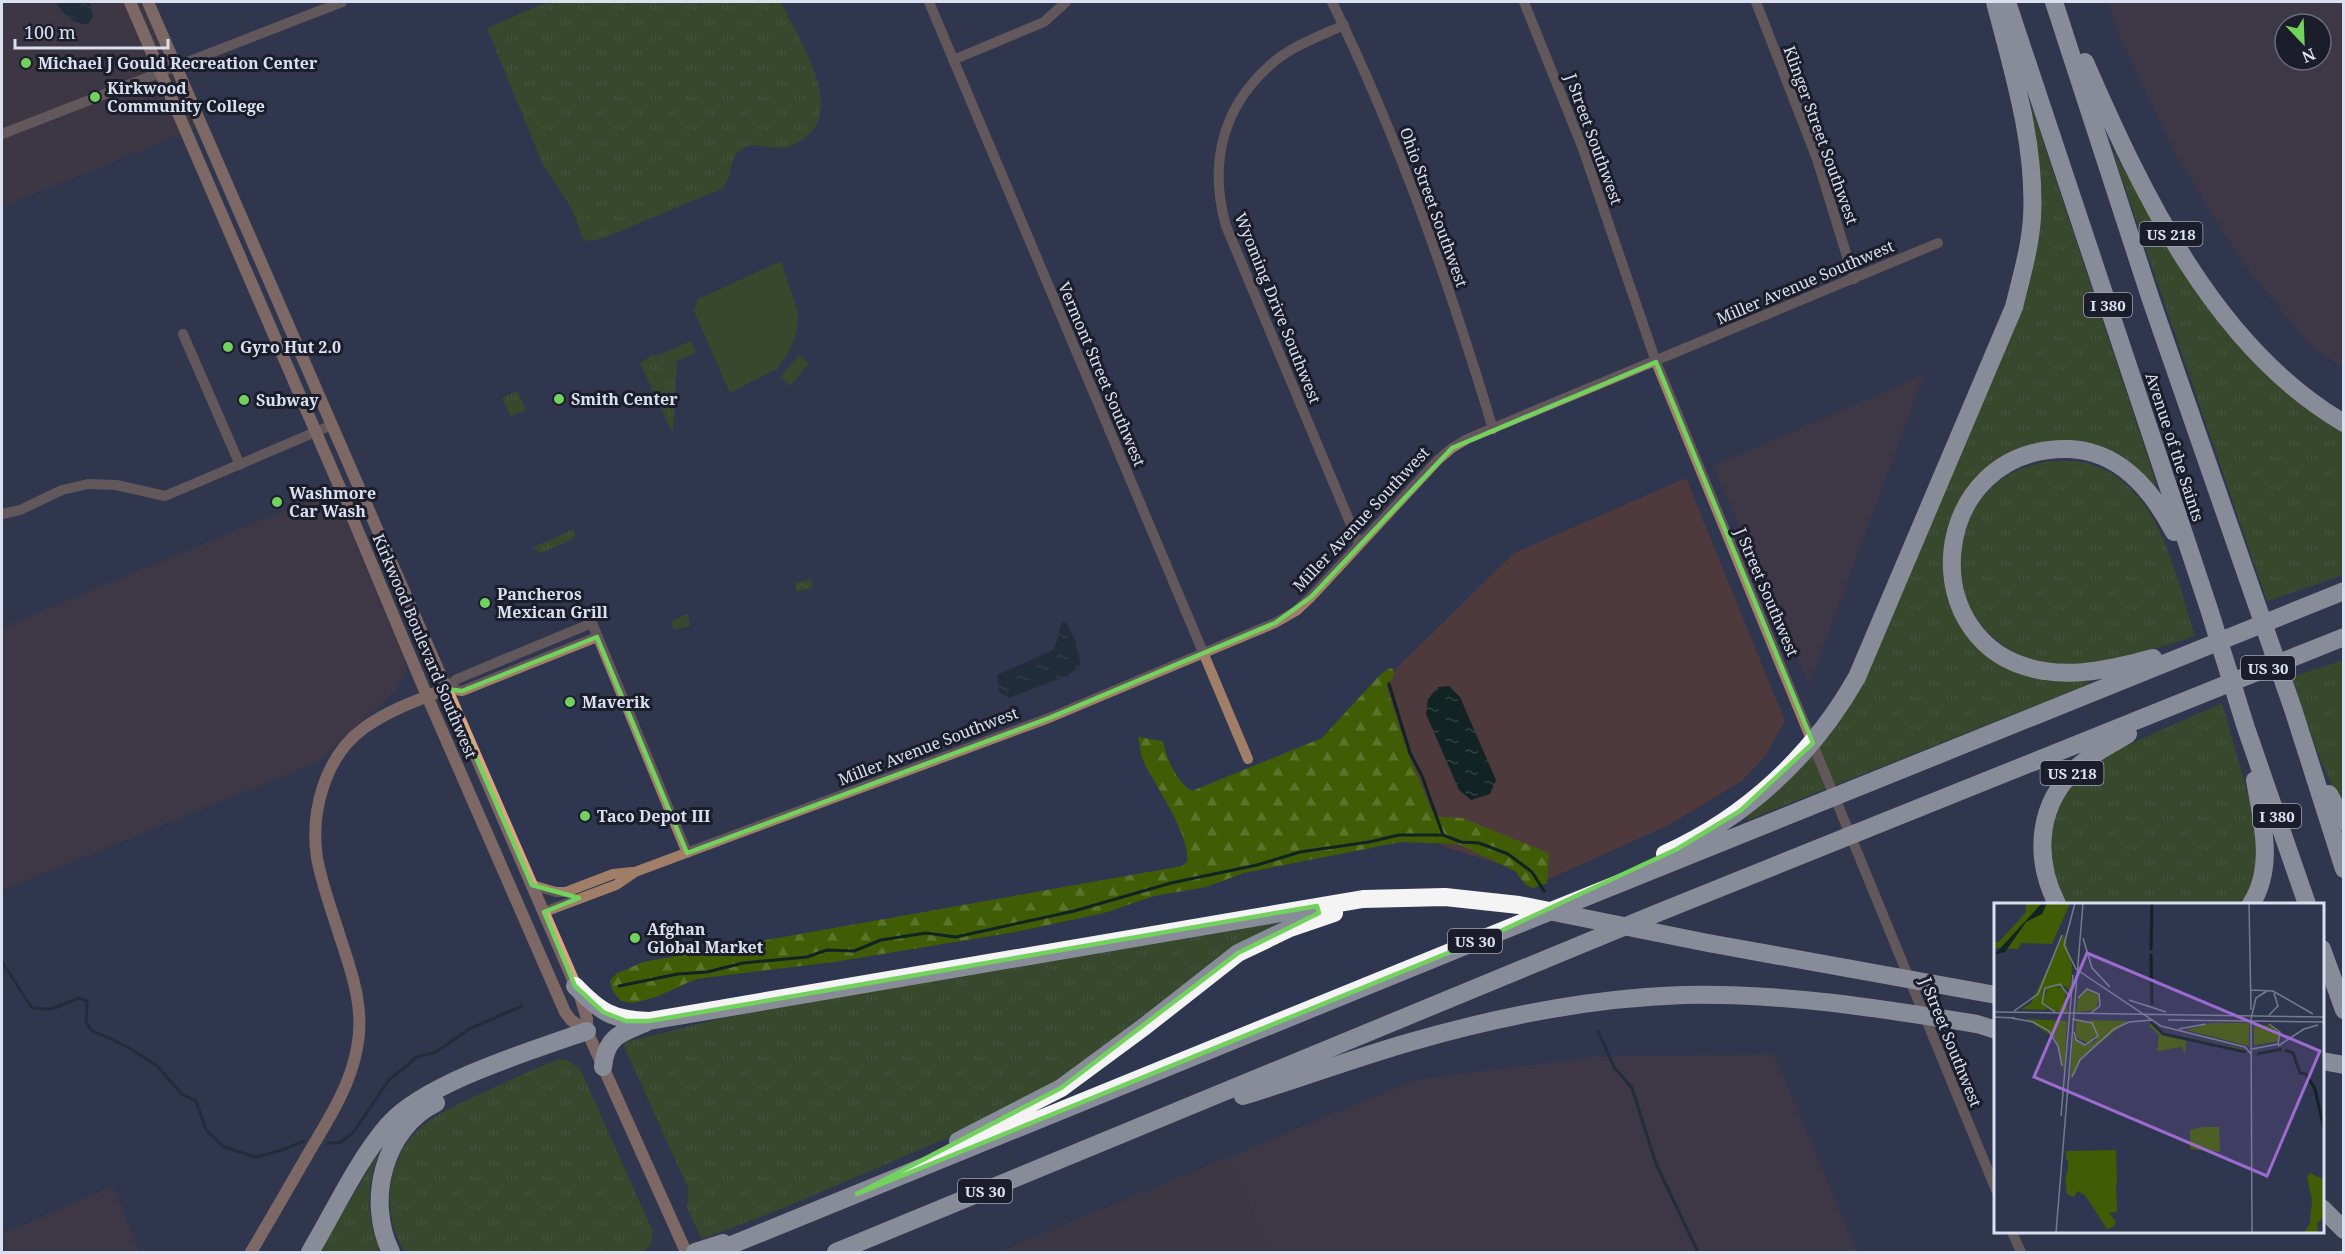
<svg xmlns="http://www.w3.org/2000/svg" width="2345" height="1254" font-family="'Noto Serif',serif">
  <defs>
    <pattern id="grass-tufts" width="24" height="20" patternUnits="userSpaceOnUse" patternTransform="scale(1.5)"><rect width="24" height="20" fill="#405d06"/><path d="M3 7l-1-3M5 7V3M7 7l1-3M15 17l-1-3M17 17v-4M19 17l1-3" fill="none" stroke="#5b742b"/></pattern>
    <pattern id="forest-firs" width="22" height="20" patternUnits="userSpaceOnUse" patternTransform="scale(1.5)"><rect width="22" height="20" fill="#405d06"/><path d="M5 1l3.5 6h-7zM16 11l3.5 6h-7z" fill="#5b742b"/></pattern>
    <pattern id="park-crowns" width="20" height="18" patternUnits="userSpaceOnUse" patternTransform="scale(1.5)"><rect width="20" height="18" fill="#405d06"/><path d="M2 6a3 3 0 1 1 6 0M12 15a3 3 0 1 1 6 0" fill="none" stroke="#5b742b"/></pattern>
    <pattern id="water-ripples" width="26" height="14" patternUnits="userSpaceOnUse" patternTransform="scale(1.5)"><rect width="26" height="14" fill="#112323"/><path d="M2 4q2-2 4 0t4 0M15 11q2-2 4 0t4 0" fill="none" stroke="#334343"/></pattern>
  </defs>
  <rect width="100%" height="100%" fill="#2f364f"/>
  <path fill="#4e393d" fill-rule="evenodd" d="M2108,2h235v366l-32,-22 -69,-84 -64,-103 -60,-125zM2285,24h36v36h-36z
    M1924,375l-115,310 -96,-219z
    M1686,478l99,243 -20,35 -23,25 -73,44 -120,54 -107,-33 -63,-161 135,-132z
    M333,490l71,166 2,15 -11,20 -77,71 -316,128v-262z
    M1774,1054l83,198h-587l-41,-95 187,-77 178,-23z
    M113,1186l26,66h-130l-7,-18z"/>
  <path fill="#4e3939" d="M2,2h146l53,124 -199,81z
    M1229,1157l41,95h-271z"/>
  <path fill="url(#grass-tufts)" d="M555,2h226c18,39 75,119 9,144 -17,7 -33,-7 -49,4 -14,9 -7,29 -20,39l-120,50 -17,2 -13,-34 -28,-42 -56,-137 53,-23z
    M2030,102l127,383 -4,1 -59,-39 -116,29 -27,41 -7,27 -1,34 6,21 43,58 23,13 25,9 25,2 22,-2 2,5 -341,136 -2,-4c48,-34 79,-75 111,-124l166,-396 3,-193z
    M2111,147l42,73 48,76 142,134v145l-76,26z
    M654,354l7,13 16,-6 -4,73 -33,-71z
    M517,391l9,19 -14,6 -2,-1 -8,-17z
    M2049,461c11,0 22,-1 33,1 78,17 92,111 113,174 -38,13 -123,38 -160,26 -30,-10 -61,-36 -71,-67 -12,-36 1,-83 28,-108 16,-15 37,-22 57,-26z
    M574,529l1,7 -4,4 -30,13 -9,-5z
    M2343,660v152l-27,-63 -24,-72z
    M2222,703l36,126 -2,46 -13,29h-179l-15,-34 4,-48 9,-25 12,-16 17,-16 28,-16z
    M1280,922l-57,33 -145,112 -52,33 -44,23 -201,86 -79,30 -15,-31 1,-20 -64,-142 2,-4 116,-29z
    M560,1059l7,1 13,9 73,163 -3,14 -9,6h-236c-23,-33 -20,-88 9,-118 21,-22 52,-33 79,-46 22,-10 44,-21 67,-29z
    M386,1141c-21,35 -22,74 -5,111h-62z"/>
  <path fill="url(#forest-firs)" d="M1389,668l4,1 1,7 -8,10 23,70 23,55 9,6 21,1 84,34 3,3 -2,28 -14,5 -7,-3 -11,-14 -57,-27 -57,-2 -157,31 -38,14 -52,9 -50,17 -89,19 -181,30 -138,17 -40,18 -23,6 -12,-2 -8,-10 -3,-10 6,-7 27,-12 539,-96 5,-4c4,-27 -32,-76 -44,-102 -3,-7 -3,-16 -5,-23l25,4c4,19 13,40 29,50l130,-53 58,-63z"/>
  <path fill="url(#park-crowns)" d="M811,579l2,8 -17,5 -1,-9z
    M688,614l2,12 -16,4 -3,-9z"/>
  <path fill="#405d06" d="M781,261l17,51 -1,19 -7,19 -12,18 -48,25 -36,-82 4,-12z
    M691,341l5,12 -35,14 -5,-11z
    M799,355l10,8 -19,23 -10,-9z"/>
  <path fill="url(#water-ripples)" d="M56,2h34l3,15 -5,7c-17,1 -24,-10 -32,-22z
    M1065,621l10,18 6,27 -14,10 -58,22 -10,-6 -2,-17 56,-25 5,-11 3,-17z
    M1449,686l11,11 36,83 -6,14 -19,6 -12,-10 -33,-76 2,-15 10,-12z"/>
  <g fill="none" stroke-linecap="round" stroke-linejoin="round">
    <path stroke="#112323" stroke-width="3" d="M1389,684l21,69 12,23 21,59
      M2,962l30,46 19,1 28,-11 8,3 -1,21 5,8 35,16 30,19 27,30 13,6 10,29 18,17 32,10 26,-7 22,-9
      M619,986l59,-12 29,-2 36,-9 64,-6 20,-7 27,1 27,-11 45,-7 30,4 118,-26 97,-28 86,-18 43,-13 69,-10 30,-7h44l18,7 18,1 29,11 24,18 12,19
      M1598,1031l16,36 18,21 24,76 42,88
      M328,1143h11l14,-10 36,-53 28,-23 19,-5 33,-23 53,-23"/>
    <path stroke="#a17e68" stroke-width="10" d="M929,2l319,757
      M1332,2c67,137 117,281 161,427
      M1524,2l59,147 73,213 340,828
      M1756,2l61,157 37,120
      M1344,25c-26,12 -55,22 -76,42 -47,43 -59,99 -42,159l133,318
      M953,60l91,-38 22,-20
      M2,134l340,-132
      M183,334l57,131
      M2,514l18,-4 42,-20 26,-6 28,1 49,11 167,-71
      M446,689l11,-10 135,-56 95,230
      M446,689l16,2 135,-54
      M532,885l24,7h10l47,-18 19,-2
      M544,912l72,-27 19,-13 414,-154 226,-95 21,-12 15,-14 127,-137 14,-12 15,-9 471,-196
      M2012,1232l9,20"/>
    <path stroke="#dca581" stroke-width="12" d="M130,2l210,486 87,208 138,316 6,8 16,11
      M148,2l432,994 7,23v12l99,221
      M251,1252c19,-32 38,-65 57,-98 20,-34 42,-67 49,-106 8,-39 -5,-75 -17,-111 -8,-26 -18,-52 -23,-79 -7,-46 8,-102 47,-130 25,-18 54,-28 82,-39"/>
    <path stroke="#f4f4f4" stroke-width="18" d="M2007,2l202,607 37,119 61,176
      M2054,2l97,298 142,409 51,160
      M2085,62c57,131 130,286 259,361
      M2153,658c-34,9 -73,19 -108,13 -136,-20 -119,-225 24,-222 51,2 83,41 105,83
      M2329,794l15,28
      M1665,854c82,-37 148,-99 192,-177l157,-370c7,-29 16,-59 18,-89 4,-74 -19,-146 -37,-216
      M2057,904c-24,-48 -20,-103 24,-140 14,-12 31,-20 47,-30
      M2251,904c24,-37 11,-83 4,-124
      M2322,949l22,61
      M575,986c25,26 37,34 74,35l714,-122 82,-2 74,8 189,38 288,52
      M2322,1061l22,4
      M603,1067c3,-29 16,-34 42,-44
      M1243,1096c55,-17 109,-37 164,-53 89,-26 184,-45 277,-48 101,-2 194,13 293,29l19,6
      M958,1141l103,-53 84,-62 93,-73 52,-25 44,-15
      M2322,1208l22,22
      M310,1252c25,-42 47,-91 79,-128 38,-42 144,-74 198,-93
      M391,1252c-25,-50 -8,-123 45,-149
      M695,1252l28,-9
      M714,1252l778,-317 852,-344
      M836,1252l824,-340 684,-275"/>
  </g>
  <path d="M0 0H2345V1254H0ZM1656,362l157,381 -73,68 -63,38 -185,86 -635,259 204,-106 177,-135 81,-40 -2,-7 -668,115h-23l-23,-9 -28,-26 -31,-74 35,-14 -47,-13 -86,-196 16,2 135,-54 90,216 362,-135 226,-95 36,-26 141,-149z" fill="#2f364f" fill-opacity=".55" fill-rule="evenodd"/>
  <path fill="none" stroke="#72d25d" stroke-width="4.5" stroke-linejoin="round" d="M1656,362l157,381 -73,68 -63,38 -185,86 -635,259 204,-106 177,-135 81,-40 -2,-7 -668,115h-23l-23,-9 -28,-26 -31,-74 35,-14 -47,-13 -86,-196 16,2 135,-54 90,216 362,-135 226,-95 36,-26 141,-149z"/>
  <g fill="#72d25d" stroke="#1b1e2a" stroke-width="2">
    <circle cx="26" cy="63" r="6"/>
    <circle cx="95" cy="97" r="6"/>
    <circle cx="228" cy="347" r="6"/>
    <circle cx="559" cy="399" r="6"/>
    <circle cx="244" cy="400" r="6"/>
    <circle cx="277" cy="502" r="6"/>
    <circle cx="485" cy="603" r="6"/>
    <circle cx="570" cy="702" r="6"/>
    <circle cx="585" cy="816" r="6"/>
    <circle cx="635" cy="938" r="6"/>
  </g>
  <g text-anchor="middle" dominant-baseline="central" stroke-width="6" stroke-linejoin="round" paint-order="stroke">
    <g fill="#1b1e2a" stroke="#a1a6b5" stroke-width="1.5">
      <rect x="2139.5" y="222" width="63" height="24" rx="4.5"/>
      <rect x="2084" y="293" width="48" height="24" rx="4.5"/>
      <rect x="2241" y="656" width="54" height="24" rx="4.5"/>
      <rect x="2040.5" y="761" width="63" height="24" rx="4.5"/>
      <rect x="2253" y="804" width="48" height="24" rx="4.5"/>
      <rect x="1448" y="929" width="54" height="24" rx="4.5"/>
      <rect x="958" y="1179" width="54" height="24" rx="4.5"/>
    </g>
    <g font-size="15" font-weight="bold" fill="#dbe0f0">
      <text x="2171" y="234">US 218</text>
      <text x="2108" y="305">I 380</text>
      <text x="2268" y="668">US 30</text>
      <text x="2072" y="773">US 218</text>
      <text x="2277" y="816">I 380</text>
      <text x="1475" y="941">US 30</text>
      <text x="985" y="1191">US 30</text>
    </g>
    <g font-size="16" font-weight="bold" fill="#dbe0f0" stroke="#1b1e2a" text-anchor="start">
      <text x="38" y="63">Michael J Gould Recreation Center</text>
      <text x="107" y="88">Kirkwood<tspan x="107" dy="18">Community College</tspan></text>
      <text x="240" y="347">Gyro Hut 2.0</text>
      <text x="571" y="399">Smith Center</text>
      <text x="256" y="400">Subway</text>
      <text x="289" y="493">Washmore<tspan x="289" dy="18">Car Wash</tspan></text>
      <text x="497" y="594">Pancheros<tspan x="497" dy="18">Mexican Grill</tspan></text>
      <text x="582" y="702">Maverik</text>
      <text x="597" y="816">Taco Depot III</text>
      <text x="647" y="929">Afghan<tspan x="647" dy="18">Global Market</tspan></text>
    </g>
    <g font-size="16" fill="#dbe0f0" stroke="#1b1e2a">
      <text transform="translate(1821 135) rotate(70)">Klinger Street Southwest</text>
      <text transform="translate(1594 139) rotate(70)">J Street Southwest</text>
      <text transform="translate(1434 207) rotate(70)">Ohio Street Southwest</text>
      <text transform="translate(1805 282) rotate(-23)">Miller Avenue Southwest</text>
      <text transform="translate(1278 308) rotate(68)">Wyoming Drive Southwest</text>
      <text transform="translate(1102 374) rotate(67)">Vermont Street Southwest</text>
      <text transform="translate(2175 447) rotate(72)">Avenue of the Saints</text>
      <text transform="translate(1361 519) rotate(-47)">Miller Avenue Southwest</text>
      <text transform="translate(1767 592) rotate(67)">J Street Southwest</text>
      <text transform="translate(425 646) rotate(67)">Kirkwood Boulevard Southwest</text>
      <text transform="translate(928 746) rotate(-21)">Miller Avenue Southwest</text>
      <text transform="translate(1951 1042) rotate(68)">J Street Southwest</text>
    </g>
  </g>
  <g transform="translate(1994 903)">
    <rect width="330" height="330" fill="#2f364f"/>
    <path d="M70,31l8,32 -2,26 -5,-6 -21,3 3,21 -26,-1 10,-6zM53,84l17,1 4,24 -15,-1 -9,-6zM92,87l13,5 -3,15 -20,2 2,-13zM32,116l41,2 -3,51 -8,-33zM82,117l13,3 8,8 -7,13 -14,-7zM95,117l39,1 -46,36 -12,23 3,-43 12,9 12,-6zM217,120h38v23l-63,-16zM273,122l10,4 2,12 -25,4v-19zM209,224h16l1,25 -30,-3v-19z" fill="#405d06"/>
    <path d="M158,120l11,10 81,16 3,4 -61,-13 -1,15 -3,-8 -25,4 2,-16 -10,-9zM72,248l18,1 32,32 1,28 -8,1 7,9 -3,5 -6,2 -22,-34 -8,-4 -3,6 -7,-3 -2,-14 5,-19 -4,-2zM316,270l13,6 1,38 -7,6 1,10h-14l6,-10 2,-23 -5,-23z" fill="#405d06"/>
    <path d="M32,0h44l-18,41 -31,-1 -3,6 -24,-1v-6h5l27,-30zM122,247l1,34h-49v-33z" fill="#405d06"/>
    <path d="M48,0h5l-5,11 -16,8 -21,30 -11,3z" fill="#112323"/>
    <path fill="none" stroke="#112323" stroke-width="3" d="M157,47l1,-47M157,51l1,51M157,119l12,12 83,18M291,147l8,3 7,20 6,1 9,15 9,40M263,151l25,-5"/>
    <path fill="none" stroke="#747a8f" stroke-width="1.5" d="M81,0l-11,42 12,24 85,57 84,21 6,7M255,0l2,107M89,35l9,30 18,19M257,87l22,1 40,23M84,95l9,-9 12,5 1,12 -9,7M135,97l37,12M20,108l24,-17 24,-59M0,109l330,5M61,109l-13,-9 3,-15 15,-4 9,12M275,112l9,-9 -4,-13M0,114l21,1M17,115l22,4 16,9 9,15 4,20M78,116l20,4 6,13 -13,9 -9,-5 -2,-8M257,116l1,214M257,116l5,-21 11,-7M174,117l156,2M185,126l27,-5M284,143l26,-17 14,-4M258,146l26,-5 2,-12 -11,-8M78,174l8,-17 34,-31 15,-7 24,-2M67,213l12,-141M62,330l27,-330"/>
    <path fill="#9d6bd0" fill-opacity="0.15" stroke="#9d6bd0" stroke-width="3" d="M93,50l233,98 -53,125 -233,-99z"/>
    <rect width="330" height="330" fill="none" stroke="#dbe0f0" stroke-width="3"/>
  </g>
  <rect width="2345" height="1254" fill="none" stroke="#dbe0f0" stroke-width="6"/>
  <g transform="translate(2303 42) rotate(157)"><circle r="28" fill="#1b1e2a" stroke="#686c79" stroke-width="1.5"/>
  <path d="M0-4.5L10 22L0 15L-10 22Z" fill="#72d25d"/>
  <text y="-9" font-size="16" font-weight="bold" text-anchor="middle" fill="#dbe0f0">N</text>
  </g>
  <path d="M15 39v9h153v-9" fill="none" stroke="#dbe0f0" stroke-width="3"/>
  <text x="24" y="39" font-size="18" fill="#dbe0f0" stroke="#1b1e2a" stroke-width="4.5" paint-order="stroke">100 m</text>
</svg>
